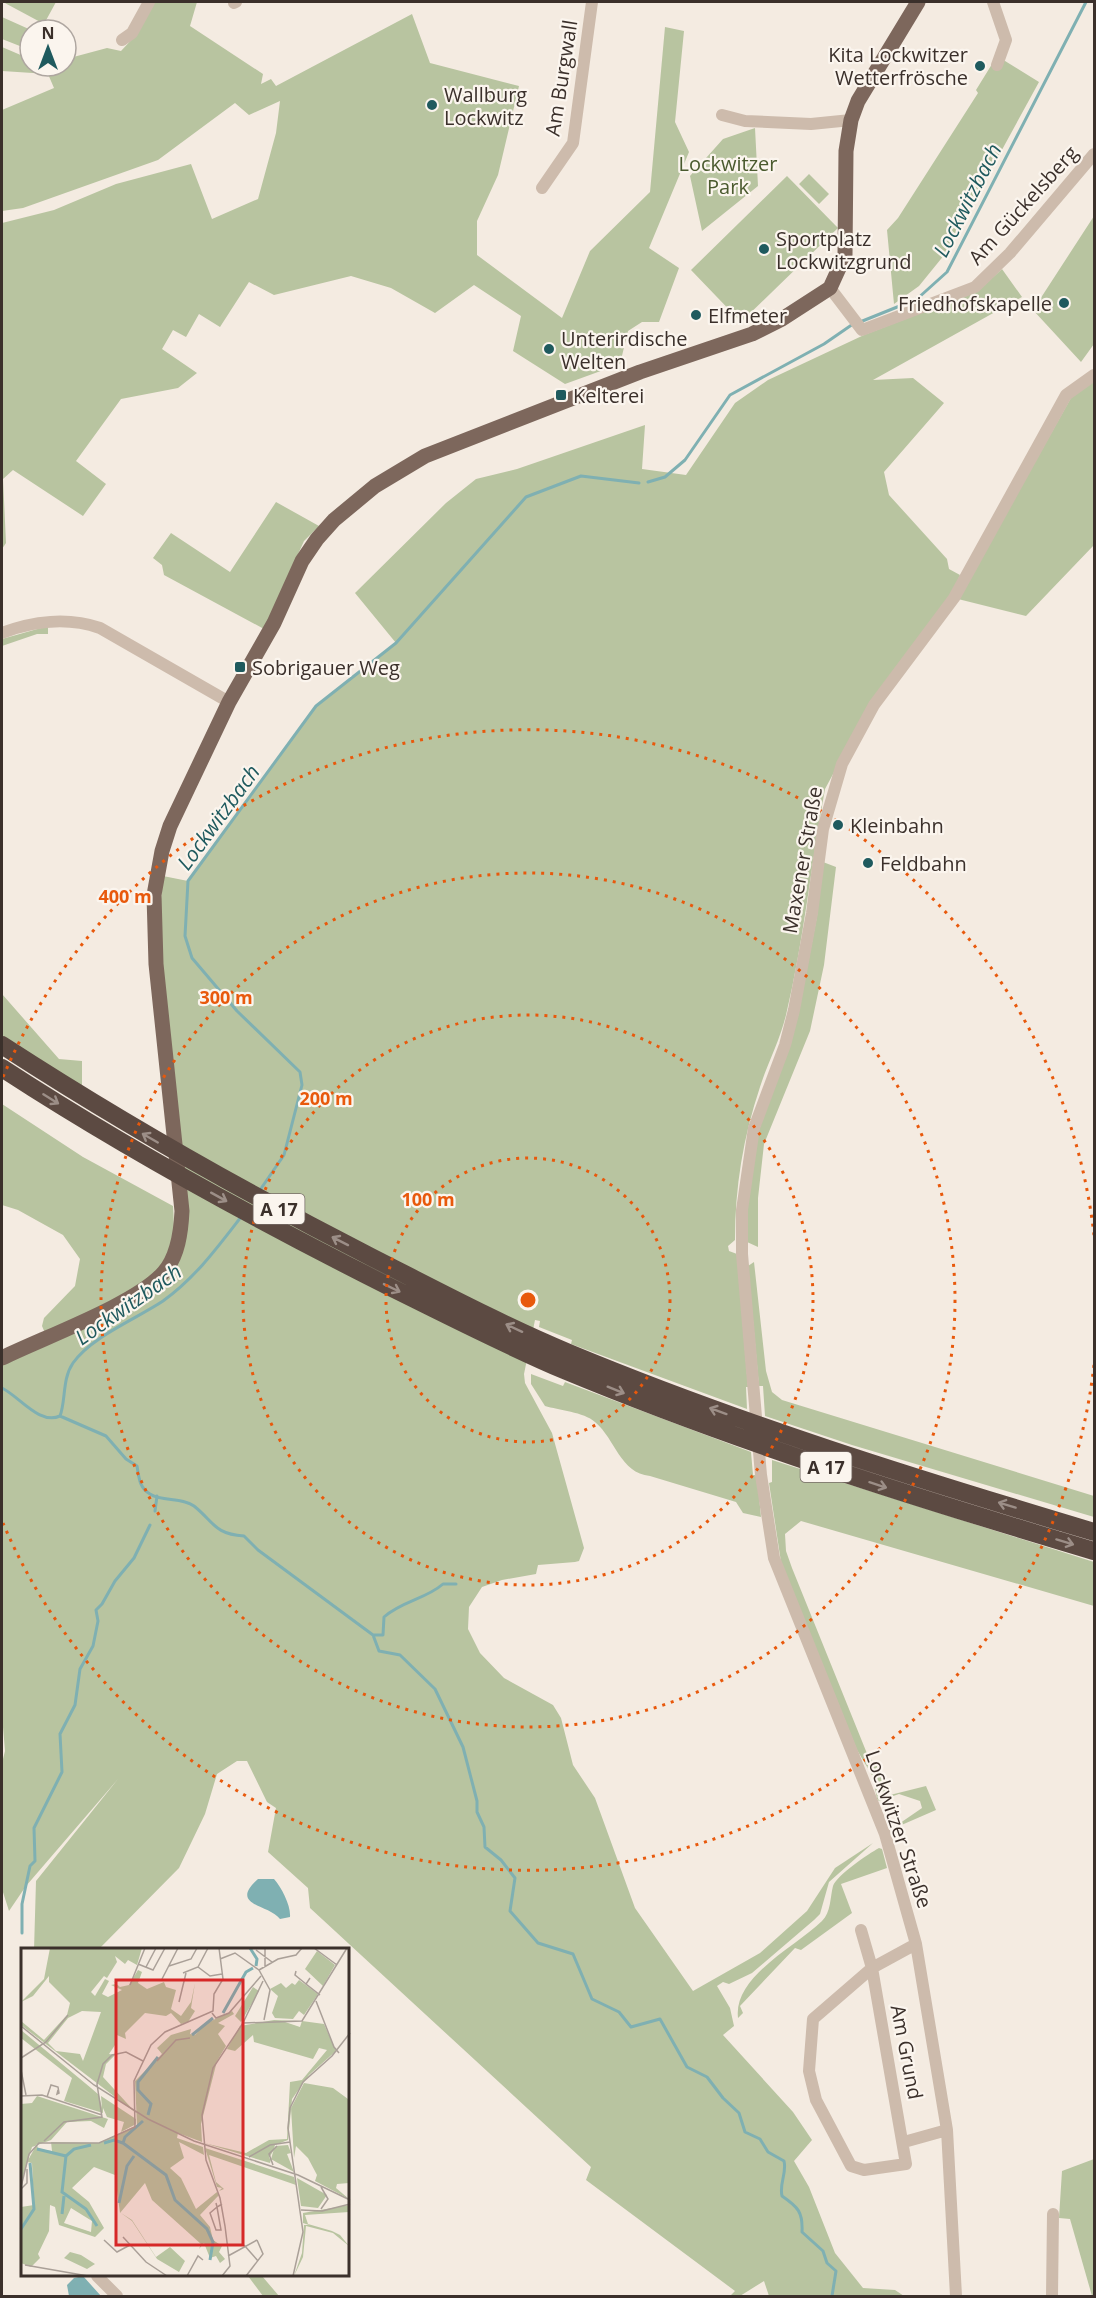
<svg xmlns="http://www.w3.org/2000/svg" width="1096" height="2298" font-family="'Open Sans',sans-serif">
  <rect width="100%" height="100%" fill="#f4ebe1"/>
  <path fill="#b8c4a0" d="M3,2h53l-12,22z
    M154,2h43l-7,24 73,48 -2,10 10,-5 5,7 136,-72 18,49 89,23 -21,89 -21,46v34l85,63 28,-67 60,-59 15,-165 19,4 -9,91 14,30 -40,96 30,20 -20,54h-17l-14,9 -8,33 -55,20 -52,-33 8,-35 -47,-31 -39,28 -44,-25 -40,-12 -77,19 -25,-13 -29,45 -21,-13 -13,23 -13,-7 -11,19 35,24 -19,15 -57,11 -45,62 30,23 -23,32 -70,-46 -10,9 3,64 -4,6v-326l52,-13 62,-26 75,-20 21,55 46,-20 18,-66 4,-32 -31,14 -14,-12 -77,57 -135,48 -21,3v-101l52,-22 -6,-14 -46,-3v-24l28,12v7h36v-7l41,-11 14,3 14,-15z
    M2,17l29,13 -1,20 -28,-11z
    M997,56l42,26 -94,172 -26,32 -25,18 -7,-74 11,-12 80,-125 -2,-3z
    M755,128l3,58 -56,45 -12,-55 33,-37z
    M809,174l20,20 -10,10 -20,-20z
    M787,176l51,52 -97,94 -50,-52z
    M1094,216v128l-13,18 -48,-52z
    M1002,269l20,28 -149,83 40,-2 31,25 -60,69 5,23 58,64 2,10 11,6 -9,21 -112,167 -14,26c-14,75 -21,151 -39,226 -6,25 -18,47 -26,72 -17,51 -25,100 -25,153l-7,6 1,5 8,3 11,133h-2l1,22 -176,-65 1,-4 -33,-13 1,-6 -5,-1 -11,54 1,9 27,50 32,115 -5,13 -4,1 -37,3 -2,9 -34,6 -20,7 -13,20 -1,22 12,24 24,25 49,27 8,13 12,47 22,33 40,110 58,83 67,-38 47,-42 28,-43 38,-25 -44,39 -9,32 -6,6 -62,53 -23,11 -6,-2 -6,4 13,22 4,18 -11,9 70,77 19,28 -18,21 15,26 26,66 28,35 32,2 9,6h-135l-5,-15 -24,15h-10l5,-5 -149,-111 5,-13 -281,-259 -2,-20 -40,-36 8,-44 -9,-6 -20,-41h-10l-20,13 -12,40 -26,54 -81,82h-64l2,-69 82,-102 -92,107 -17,25 -7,-22v-126l3,-12 -3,-36v-350l45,-22 131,-84 -19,-338 4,-45 25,5 128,-175 80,-63 -41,-50 91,-90 30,-24 41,-10 128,-44 -3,44 44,6 49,-72 33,-23 96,-45 114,-44z
    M1094,381v164l-68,71 -68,-17 114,-203z
    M276,502l43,24 -15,15 -40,88 -100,-54 -2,-10 -9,-7 18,-25 59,39z
    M48,626v8h-11l-35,12v-7z
    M823,862l13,5 -12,98 -14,66 -46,113 -6,54v49l-11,-5 -2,-29 13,-80 40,-117 19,-100z
    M2,994l57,65 23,2v39l-80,-50z
    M2,1104l81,53 90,49c1,15 2,32 -4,46 -17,40 -86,63 -124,81l-3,-7 2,-8 31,-32 5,-27 -17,-24 -45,-25 -16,-5z
    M754,1262l12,109 6,21 10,8 312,96v21l-242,-72 -87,-29 -2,-30h-4l-11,-120z
    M531,1374l32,12 2,-4 186,70 2,23h4l4,42 -18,-4 -7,-11 -86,-26c-30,-3 -34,-36 -55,-54 -11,-10 -37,-12 -50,-16l-14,-22z
    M772,1460l322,102v44l-293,-85 -16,13 1,17 6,17 76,188 9,10 13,29 36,-9 10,24 -46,20 32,-22 -2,-7 -21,-7 -20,7 -2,-2 -4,-22 -16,-27 -76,-188 -12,-79 3,-1z
    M879,1848l3,1 5,19 -46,16 11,29 -51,37 -6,-2 -55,58 3,7 -5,5c-5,-42 59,-72 84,-97 9,-9 8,-23 11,-35 4,-11 35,-32 46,-38z
    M1094,2159v137h-2l-22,-77 -11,-1 3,-47z
    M248,2276h14l17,20h-16z"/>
  <path fill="#7fb0b2" d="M258,1879h16c8,9 17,27 16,38l-10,2c-11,-15 -52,-13 -22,-40z
    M83,2276l18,20h-32l-2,-11 7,-7z"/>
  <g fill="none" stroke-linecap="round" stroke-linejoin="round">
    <path stroke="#7fb0b2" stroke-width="3" d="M860,322l57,-23 30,-27 139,-270
      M648,482l17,-5 20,-17 45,-65 94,-51 29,-20
      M260,1190l24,-35 18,-70 -2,-13 -63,-61 -45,-53 -7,-22 3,-55 128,-175 80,-63 130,-146 55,-21 58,7
      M2,1388c18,9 37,37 58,28 6,-16 2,-37 13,-53 18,-26 63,-44 90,-62 32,-23 54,-53 78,-84
      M60,1416l46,20 20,23 11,7c2,11 2,22 13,28 12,8 32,3 44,12 20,16 20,28 50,30l14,14 115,85 6,16 21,4 35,34 28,58 14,54v11l7,15 1,20 16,13 14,18 -5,33 28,32 35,11 19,45 27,13 12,15 29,-8 27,48 20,10 16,21 16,15 6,19 15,7 8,13 16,9c3,13 -5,22 -2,35 16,11 21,16 20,36l21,19 4,12 9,8 -4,25
      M155,1511l2,-15
      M373,1635h10l1,-18c18,-16 42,-18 59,-33h13
      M22,1933v-29l8,-38 5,-5 -1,-33 28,-56 -2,-38 15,-29 5,-36 13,-23 5,-25 -2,-11 6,-6 13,-23 19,-23 16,-33"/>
    <path stroke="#cdbbac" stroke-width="12" d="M993,2l13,38 -9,25
      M234,3l2,-1
      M122,40l10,-7 17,-31
      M722,115l23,6 66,3 40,-4
      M542,188l31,-45 19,-141
      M830,288l32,42 113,-43 35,-34 84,-99
      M2,633c31,-12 66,-16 98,-5l129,74
      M861,1930l11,38 34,196 -42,6 -13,-4 -35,-66 -7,-29 4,-52 59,-51 44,-24
      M904,2142l43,-12
      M97,2276l20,20
      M956,2296l-9,-166 -31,-186 -31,-110 -111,-276 -13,-83 -19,-221v-44l12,-82 31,-83 9,-35 18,-97 11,-84 19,-65 32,-59 80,-107 112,-203 28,-20
      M1052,2296l1,-82"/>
    <path stroke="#7d675c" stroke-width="15" d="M2,1358c40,-20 135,-54 162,-86 14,-16 17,-40 18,-61l-26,-247 -2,-69 8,-44 8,-25 59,-124 45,-79 28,-62 15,-22 17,-19 41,-34 50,-30 215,-84 112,-38 30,-15 48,-31 15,-33 1,-104 5,-31 7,-19 60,-99"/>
    <path stroke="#5c4a42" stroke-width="18" d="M2,1045c120,78 244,148 371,213 65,33 129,67 196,95 171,71 348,126 525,179
      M2,1068c124,81 255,152 388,219 57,28 115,58 174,83 173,72 352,128 530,181"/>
  </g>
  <defs><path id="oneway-shaft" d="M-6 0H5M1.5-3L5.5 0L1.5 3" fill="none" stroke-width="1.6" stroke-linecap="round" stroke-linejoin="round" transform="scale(1.5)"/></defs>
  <g stroke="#9c8e87">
    <use href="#oneway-shaft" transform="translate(51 1099) rotate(32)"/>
    <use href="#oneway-shaft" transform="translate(150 1138) rotate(-150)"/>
    <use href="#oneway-shaft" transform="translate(219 1197) rotate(29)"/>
    <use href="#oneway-shaft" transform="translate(340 1241) rotate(-153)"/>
    <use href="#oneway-shaft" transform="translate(392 1288) rotate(26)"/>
    <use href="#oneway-shaft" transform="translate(514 1328) rotate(-155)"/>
    <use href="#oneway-shaft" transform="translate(616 1390) rotate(22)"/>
    <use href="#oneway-shaft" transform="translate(718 1411) rotate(-160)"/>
    <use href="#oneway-shaft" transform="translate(878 1485) rotate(18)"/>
    <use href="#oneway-shaft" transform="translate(1007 1505) rotate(-163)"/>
    <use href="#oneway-shaft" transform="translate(1065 1542) rotate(17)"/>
  </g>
  <g fill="none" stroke="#e8590c" stroke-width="3" stroke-dasharray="3 6">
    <circle cx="528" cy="1300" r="142"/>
    <circle cx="528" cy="1300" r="285"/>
    <circle cx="528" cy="1300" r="427"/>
    <path d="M1094 1365A570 570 0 0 1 3 1523M3 1077A570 570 0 0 1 1094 1235"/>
  </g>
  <g fill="#1f5a5e" stroke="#fbf5ee" stroke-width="2">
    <circle cx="980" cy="66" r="6"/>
    <circle cx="432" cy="105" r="6"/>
    <circle cx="764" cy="249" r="6"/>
    <circle cx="1064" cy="303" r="6"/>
    <circle cx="696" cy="315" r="6"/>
    <circle cx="549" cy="349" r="6"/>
    <rect x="555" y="389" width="12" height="12" rx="3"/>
    <rect x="234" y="661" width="12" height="12" rx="3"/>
    <circle cx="838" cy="825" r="6"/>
    <circle cx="868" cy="863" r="6"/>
  </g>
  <g text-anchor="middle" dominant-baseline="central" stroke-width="4.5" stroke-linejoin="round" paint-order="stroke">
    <g fill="#fbf5ee" stroke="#756b66" stroke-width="1.5">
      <rect x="253.5" y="1194" width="51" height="30" rx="4.5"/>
      <rect x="800.5" y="1452" width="51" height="30" rx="4.5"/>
    </g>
    <g font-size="18" font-weight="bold" fill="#3b302b">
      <text x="279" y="1209">A 17</text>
      <text x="826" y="1467">A 17</text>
    </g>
    <g font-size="20" fill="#3b302b" stroke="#fbf5ee" text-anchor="start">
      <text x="968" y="54" text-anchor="end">Kita Lockwitzer<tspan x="968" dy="23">Wetterfrösche</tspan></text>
      <text x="444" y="94">Wallburg<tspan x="444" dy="23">Lockwitz</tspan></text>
      <text x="776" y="238">Sportplatz<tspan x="776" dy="23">Lockwitzgrund</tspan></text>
      <text x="1052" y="303" text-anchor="end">Friedhofskapelle</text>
      <text x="708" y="315">Elfmeter</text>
      <text x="561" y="338">Unterirdische<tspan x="561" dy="23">Welten</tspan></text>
      <text x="573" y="395">Kelterei</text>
      <text x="252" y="667">Sobrigauer Weg</text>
      <text x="850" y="825">Kleinbahn</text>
      <text x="880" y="863">Feldbahn</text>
    </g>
    <g font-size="20" fill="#3b302b" stroke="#fbf5ee">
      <text transform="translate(561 78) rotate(-81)">Am Burgwall</text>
      <text transform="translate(1023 205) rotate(-48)">Am Gückelsberg</text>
      <text transform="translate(802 860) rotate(-80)">Maxener Straße</text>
      <text transform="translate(899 1829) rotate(71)">Lockwitzer Straße</text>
      <text transform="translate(907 2052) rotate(79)">Am Grund</text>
    </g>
    <g font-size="20" fill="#4a5a2e" stroke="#fbf5ee">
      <text x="728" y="163">Lockwitzer<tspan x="728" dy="23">Park</tspan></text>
    </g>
    <g font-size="21" font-style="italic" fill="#1f5a5e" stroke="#fbf5ee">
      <text transform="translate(967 200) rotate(-63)">Lockwitzbach</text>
      <text transform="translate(218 817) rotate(-54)">Lockwitzbach</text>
      <text transform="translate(128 1304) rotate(-35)">Lockwitzbach</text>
    </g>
  </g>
  <g transform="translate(21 1948)">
    <rect width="328" height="328" fill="#f4ebe1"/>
    <path d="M29,0h92l-5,17 -9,-5 -3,4 -10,-8 2,6 -10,16 -3,-2 -13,16 4,4 10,-17 4,2 -7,13 6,3 14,-7 -11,-5 5,-1 -4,-4 8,7 9,-2 9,-15 4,2 -4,11 9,6 17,-7 2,5 10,3 -5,19 10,7 10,-14 4,-19 -4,25 4,3 -7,11 -7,2 -10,-11 -5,3 -21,-3 -20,20 1,6 -9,-4v7l-8,12 6,1 -9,9 -3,13 33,36 -115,-88v-4l23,19 23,-25 3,-12 -21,-21v-6l-16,20 -12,6 23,-23zM61,63l19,1 -18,49 -3,-7 -24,-3 -8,-8 20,-25zM296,3l18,14 -12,21 -18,-17zM278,32l19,14 -14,21 -5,-4 -6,8 -18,-1 -3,-5 6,-17 -8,-7 11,-6 5,5 6,-5 3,2zM232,39l6,4 -18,31 -6,-6zM211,63l2,3 -16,9 7,3 -7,8 8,12 -9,15 -16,63 1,18 -24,-9 -1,5 26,9 1,8 -25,-13 5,16 -14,10 11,10 15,31 21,-17 2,3 -19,20 10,12 3,13 9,6 -3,6 6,7 -5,4 -4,-7 -6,2 -6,-15 -5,6 2,-5 -49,-44 -7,-17 -25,30 -5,-38 -21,-8 -22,21 17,14 15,26 -9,9 -36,-12 -4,-18 -5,-2 -1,26 -11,23 2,4 -9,9 -10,-4v-56l13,-2 -2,-42 -5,-1 10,-18 1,5 14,2 -1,-9 48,1 38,-18 -2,-44 27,-27 -5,-6 14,-13 20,-6 -1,5 5,1 10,-11zM50,260l21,13 -1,11 -27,-9zM253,72l26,1 -15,1 15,5 2,-6 22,3 12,27 -27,24 -17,24 -4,41 -13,5 -5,18 -66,-20 42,10 23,-13 18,-1 3,-57 12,-2 25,-30 -8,-2 -6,11 -59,-17 -1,-7 -18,16 -8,-2 13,-23zM0,82l70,58 8,7 3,13 -1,-12 35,23v5l-15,8 3,-10 -17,-5 -4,-9v5l-39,-12 8,-23 -51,-40zM283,135l29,5 15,11 1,84 -12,1 -1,4 13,11 -34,-18 2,-6 -9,-17 -12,-12 -2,12 -3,-50zM16,148l71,23 -4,9 -13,-7 -24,1 -16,18 -19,7 -11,37v-80l11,-1zM267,197l3,8 -4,1 7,18 -25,-14 7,-12zM184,200l89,29 2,8 -87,-30 7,27 8,7 -5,2 3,-3 -5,-1zM276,230l30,17 -9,13 -17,-2zM328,257v7l-44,3 3,9 24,7 8,4 9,11 -16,-13 -27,-7 -3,31 -9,19 8,-23 2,-28h5l-6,-2v-10zM100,265l11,7 24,37 14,-10 15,14 -6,11 -22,-13 -25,-38zM49,304l11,3 14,9 -8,5 -23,-11z" fill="#b8c4a0" fill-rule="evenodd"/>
    <path fill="none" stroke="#7fb0b2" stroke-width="3" d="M229,0l7,11 -1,7M202,65l23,-41 7,-4M171,87l21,-17M127,167l3,-11 -13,-14v-8l20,-25M83,195l10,-3 9,3 2,-6 18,-16M102,195l43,32 9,25 32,29 6,13 -3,18M16,201l29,7 8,-7 17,-4M45,208l-4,36 24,17 11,17M98,255l8,-37 7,-10M41,266l2,-18M0,281l13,-20 -4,-46"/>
    <path fill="none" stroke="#aaa098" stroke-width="1.5" d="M244,0v19M293,0l23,17M235,2l16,12M199,11l15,-6 24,17M117,16l15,6 12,-22M148,18l22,-7 6,-11M125,19l10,-19M177,19l12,9 12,-2M238,22l11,20 -6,30M238,22l19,-11 18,-4 6,-7M275,23l-1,4 11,9M162,25l15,-6 10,-19M289,30l-4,6 14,11M141,31l16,-31M109,37l15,-37M295,53l18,46 5,6M158,54l7,-29M191,65l4,5 13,-5 32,-37M222,75l59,-2 45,-73M0,78l73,59 54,34 46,22 104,34 52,25M0,110l25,-16 22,-27M136,113l19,-21 14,-2M0,122l5,25M0,148l21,-1 60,20M26,149l4,-12 7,2 1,6 -2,1 1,-4M23,193l20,-19 38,-5 -5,-33 6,-20 9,-9 14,-3 17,9M228,209l21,-12 20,-3M252,217l-4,-11 8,-8M0,239l8,-33 10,-11h60l36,-16 -1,-46 17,-36 14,-13 48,-21 1,-17 9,-15 -4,-31M0,241l6,-6v-14M195,255l1,4 4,23h-5l-6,-17 7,-6 5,-3M300,261l7,-10 -7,-12M280,262l21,1 28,-7M102,289l23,25 21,14M83,292l13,12 13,-7M223,297l14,16M207,308l29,-16M4,317l63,11M166,328l11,-20 5,4M201,328l8,-10 -5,-40 -5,-28 -14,-38 -4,-45 11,-47 30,-45 20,-42M225,328l17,-22 -6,-14M272,328l10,-44 -15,-104 2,-20 13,-26 29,-26 18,-23"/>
    <path fill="#d62828" fill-opacity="0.15" stroke="#d62828" stroke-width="3" d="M95,32h127v265h-127z"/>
    <rect width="328" height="328" fill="none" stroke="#3b302b" stroke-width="3"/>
  </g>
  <circle cx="528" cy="1300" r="9" fill="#e8590c" stroke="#fbf5ee" stroke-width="3"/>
  <g font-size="18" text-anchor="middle" font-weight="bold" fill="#e8590c" stroke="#fbf5ee" stroke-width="4.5" stroke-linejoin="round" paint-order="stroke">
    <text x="125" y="903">400 m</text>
    <text x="226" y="1004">300 m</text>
    <text x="326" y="1105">200 m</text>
    <text x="428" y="1206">100 m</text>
  </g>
  <rect width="1096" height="2298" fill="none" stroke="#3b302b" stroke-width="6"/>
  <g transform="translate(48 48)"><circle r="28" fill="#fbf5ee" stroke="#aea6a0" stroke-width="1.5"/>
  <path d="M0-4.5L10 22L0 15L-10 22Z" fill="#1f5a5e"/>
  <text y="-9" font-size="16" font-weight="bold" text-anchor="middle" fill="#3b302b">N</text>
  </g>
</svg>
